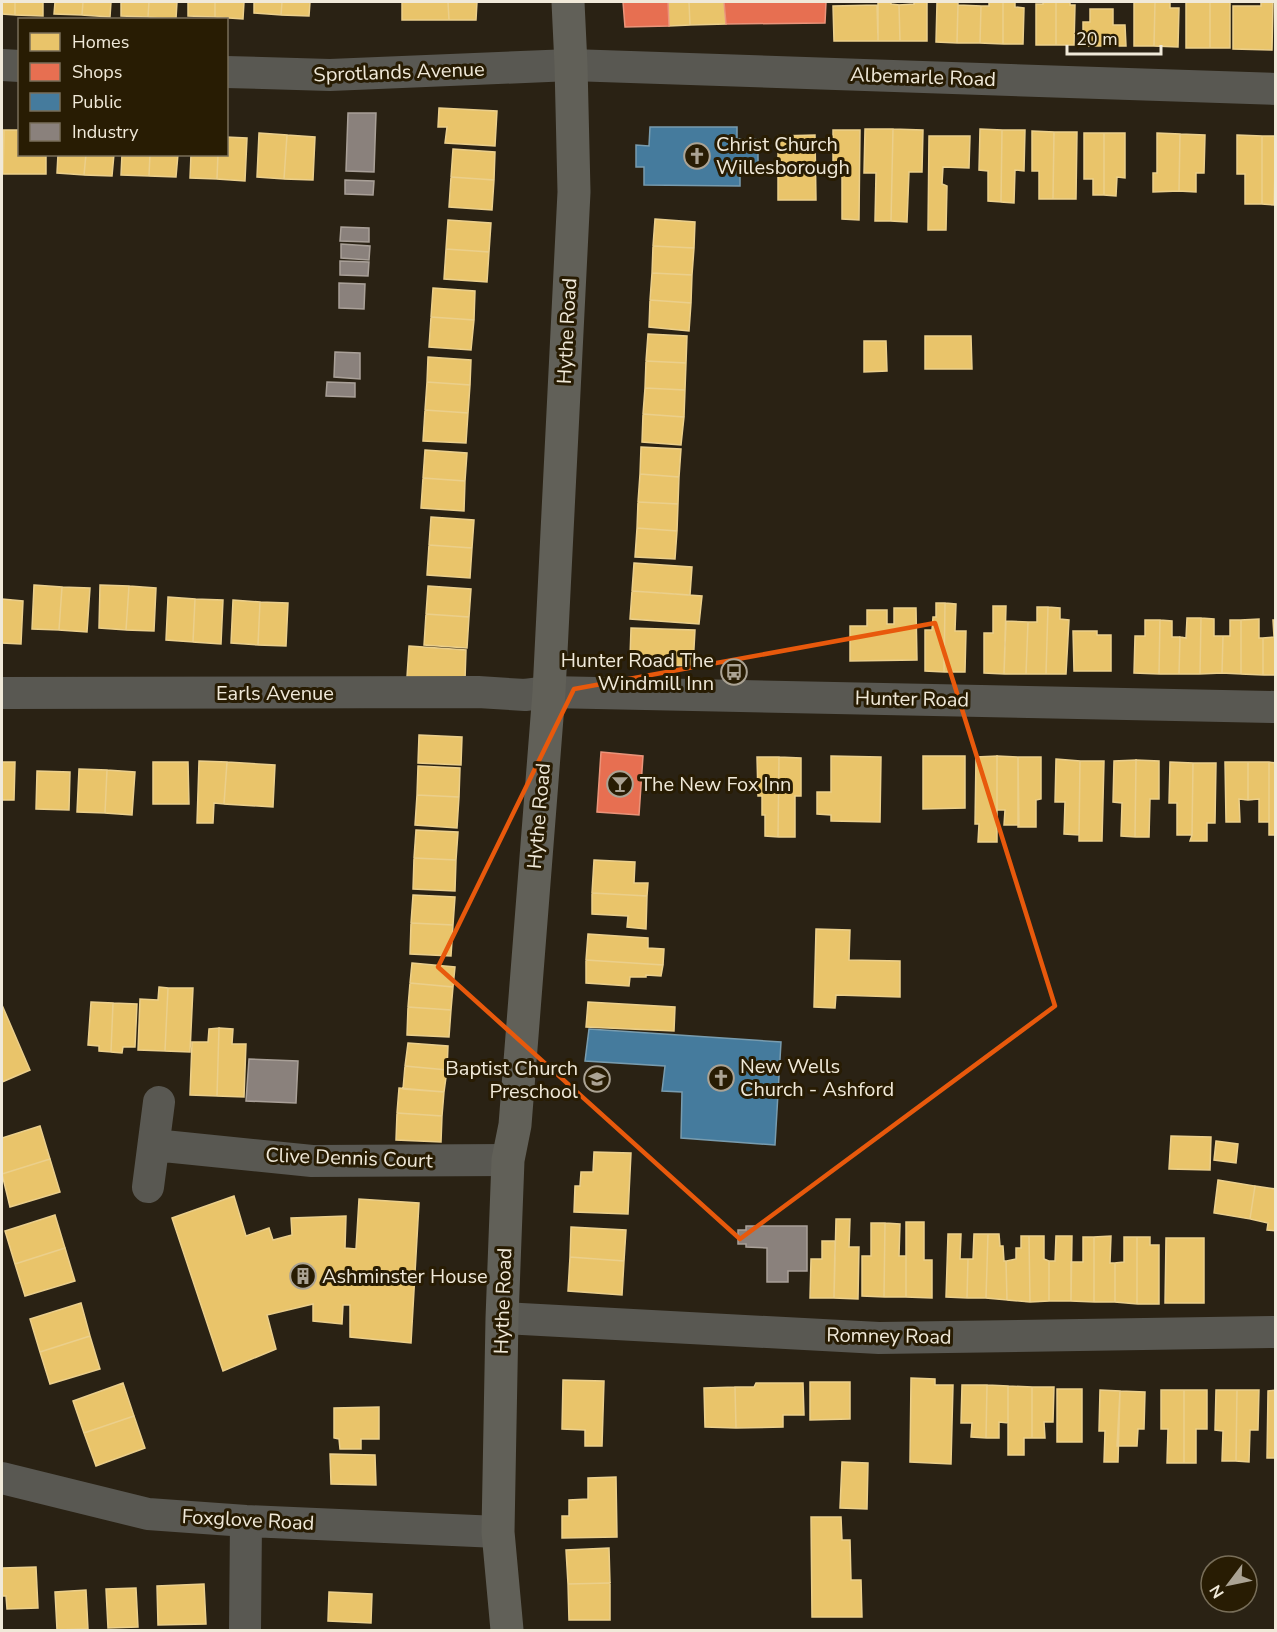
<svg xmlns="http://www.w3.org/2000/svg" width="1277" height="1632" font-family="'Nunito Sans',sans-serif">
  <rect width="100%" height="100%" fill="#2a2214"/>
  <path fill="#e9c46a" stroke="#ebcf8b" stroke-width="1.5" d="M2,2h13v13l-13,-1z
    M15,2h28v14l-28,-1z
    M55,2h28l-1,13 -28,-1z
    M83,2h28l-1,15 -28,-2z
    M121,2h28l-1,15 -27,-1z
    M149,2h28l-1,17 -28,-2z
    M188,2h27v15l-27,-1z
    M215,2h29l-1,17 -28,-2z
    M254,2h28l-1,13 -27,-2z
    M282,2h28l-1,14 -28,-1z
    M402,2h46l1,18h-47z
    M448,2h29l-1,18h-27z
    M668,2h21l1,23 -21,1z
    M689,2h35l2,22 -36,1z
    M878,2h13v2l8,1 1,36h-22z
    M914,2h13v39h-27l-1,-36 15,-1z
    M937,2h21l-1,41 -21,-1z
    M989,2h14v42l-23,-1 1,-37h8z
    M1003,2h12v5l9,1 -1,36h-20z
    M1043,2h13v43h-20v-41h7z
    M1056,2h14v3h5l-1,40h-18z
    M1134,2h21l-1,44h-20z
    M1155,2h15v6h9l-1,39 -24,-1z
    M1186,2h24v46h-24z
    M1210,2h20v46h-20z
    M1261,2h12l-1,48 -39,-1v-43h28z
    M877,5l1,36h-44l-1,-35z
    M958,5l23,1 -1,37h-23z
    M1090,9h23v16h12l1,21h-43v-24h7z
    M439,108l58,3 -2,35 -50,-3 2,-16h-9z
    M865,129h28l-2,92h-16l1,-48h-12z
    M893,129l30,1 -1,42h-13l-2,50 -16,-1z
    M980,129l22,1 -1,72 -13,-1v-30l-9,-1z
    M2,130h2l-1,44h-1z
    M4,130h16v24h26v20h-43z
    M833,130h27l-1,90 -17,-1v-46h-9z
    M1002,130h23l-1,41 -9,-1 -1,33 -13,-1z
    M1032,131l22,1 -1,67h-14v-28h-7z
    M1054,132h23l-1,67h-23z
    M259,133l28,2 -3,44 -27,-2z
    M1084,133h20v62h-11v-16h-9z
    M1104,133h21v45l-8,-1 -1,19 -12,-1z
    M1157,133l23,1 -1,57 -26,1v-19h4z
    M1180,134l25,1 -1,38h-8v19l-17,-1z
    M287,135l28,2 -2,43 -29,-1z
    M815,135l1,65h-38v-64z
    M1237,135l25,1v68h-17v-30h-8z
    M929,136h41l-1,32 -26,-1 -1,17 5,2 -1,44h-18z
    M1262,136h14l-2,69 -12,-1z
    M226,137l21,1 -2,43 -28,-2 1,-25h8z
    M453,149l42,3 -1,28 -43,-3z
    M58,154h28l-2,21 -27,-2z
    M86,154h28l-2,22 -28,-1z
    M122,154h28l-1,22 -28,-1z
    M150,154h28l-2,23 -27,-1z
    M191,154h27l-1,25 -27,-1z
    M451,177l43,3 -2,30 -43,-3z
    M655,219l40,3 -1,26 -41,-2z
    M448,220l43,3 -2,29 -43,-3z
    M653,246l41,2 -2,27 -40,-2z
    M446,249l43,3 -2,30 -43,-3z
    M652,273l40,2 -1,28 -41,-3z
    M433,288l42,3 -1,29 -43,-3z
    M650,300l41,3 -2,28 -40,-4z
    M431,317l43,3 -3,30 -42,-3z
    M648,334l39,2 -1,27 -40,-2z
    M925,336h46l1,33h-47z
    M864,341h22l1,30 -23,1z
    M428,357l43,3 -1,25 -43,-3z
    M646,361l40,2 -1,27 -40,-2z
    M427,382l43,3 -2,28 -43,-3z
    M645,388l40,2 -1,27 -41,-3z
    M425,410l43,3 -2,30 -43,-2z
    M643,414l41,3 -3,28 -39,-3z
    M641,447l40,2 -2,28 -39,-3z
    M425,450l42,3 -2,28 -42,-3z
    M640,474l39,3 -1,27 -40,-2z
    M423,478l42,3 -1,30 -43,-3z
    M638,502l40,2 -1,27 -40,-3z
    M431,517l43,3 -2,28 -43,-3z
    M637,528l40,3 -2,28 -40,-2z
    M429,545l43,3 -2,30 -43,-3z
    M634,563l58,4 -2,28 -58,-4z
    M34,585l28,2 -3,43 -27,-1z
    M100,585l29,1 -3,44 -27,-2z
    M129,586l27,2 -2,43 -28,-1z
    M428,586l43,3 -2,28 -43,-3z
    M62,587l28,1 -3,44 -28,-2z
    M632,591l70,5 -3,28 -69,-5z
    M168,597l27,2 -2,43 -27,-2z
    M2,599l21,2 -2,43 -19,-1z
    M195,599l28,1 -2,44 -28,-2z
    M233,600l27,2 -2,43 -27,-2z
    M260,602l28,1 -2,43 -28,-1z
    M936,603h9l-1,69 -19,-1v-41h7l1,-13h3z
    M945,603l11,1 -1,27h11l-1,41h-21z
    M993,606h13l-2,68 -20,-1v-40h9z
    M1037,607h11l-2,67h-20l2,-52h9z
    M1048,607l12,1v11l9,1 -3,54h-20z
    M894,608h22l1,52 -67,1v-35h17v-16h20v14h7z
    M426,614l43,3 -2,31 -43,-3z
    M1187,618h14l-1,56h-21l1,-37 6,1z
    M1201,618l13,1v17h9l-1,37 -22,1z
    M1259,619v19h4v37l-22,-1v-54z
    M1145,620h15l-1,54 -25,-1 1,-37h10z
    M1160,620l12,1v16h8l-1,37h-20z
    M1230,620h11v54l-19,-1 1,-37h7z
    M1273,620h3v55h-13v-37l11,-1z
    M1006,621l22,1 -2,52h-22z
    M631,628l64,2 -2,36 -57,-2 -6,-6z
    M1073,631h24v4h14v36h-37z
    M409,646l57,4 -1,30 -58,-3z
    M419,735l43,2 -1,28 -43,-2z
    M831,756l50,1 -1,65 -49,-1v-6l-14,-1v-22h14z
    M923,756h42v52l-42,1z
    M997,756l21,1 1,68h-15l1,-15h-8z
    M997,756v86h-19l1,-18h-4l1,-67z
    M757,757h22l-1,80 -13,-1v-21h-3v-19h-4z
    M779,757l22,1v38h-6v41h-17z
    M1018,757h23v42l-5,1v27h-18z
    M1056,759l24,2 -1,74 -15,-1 1,-32h-10z
    M1136,760l23,1v38h-9l-1,38h-14z
    M1136,760l-1,77 -14,-1 1,-33 -9,-1 1,-41z
    M199,761l28,1 -3,42 -10,-1 -1,20h-16z
    M1080,761h24l-2,80h-23z
    M2,762h13l-1,38h-12z
    M153,762h35l1,42h-36z
    M227,762l48,3 -2,42 -49,-3z
    M1170,762l23,1 -1,72h-15v-32h-8z
    M1225,762h23v38l-9,-1 1,23h-14z
    M1248,762h21v60h-10v-23l-11,1z
    M1269,762l7,1v72h-7z
    M1193,763h23l-1,60h-8v18h-17l2,-6z
    M418,766l42,2 -1,29 -42,-2z
    M79,769l28,1 -2,43 -28,-1z
    M107,770l28,2 -3,43 -27,-2z
    M37,771l33,1 -1,38 -33,-1z
    M417,795l42,2 -2,31 -42,-3z
    M416,830l42,2 -2,28 -42,-2z
    M414,858l42,2 -1,31 -42,-2z
    M594,860l41,2 -1,21h14l-1,13 -55,-3z
    M592,893l55,3 -1,33 -19,-2 1,-11 -36,-2z
    M413,895l42,2 -2,28 -42,-2z
    M411,923l42,2 -2,31 -41,-2z
    M816,929l34,1 -1,30 51,1v36l-64,-2 -1,13 -21,-1z
    M588,934l60,4v10l16,1 -1,16 -77,-5z
    M586,960l77,5 -2,11 -15,-1v2h-16l-1,9 -43,-3z
    M412,963l43,4 -2,20 -43,-4z
    M410,983l43,4 -2,23 -43,-3z
    M159,987l9,1 -3,63 -27,-1 2,-51 18,1z
    M168,988h25l-3,64 -25,-1z
    M91,1002l22,1 -2,49 -12,-1v-5l-11,-1z
    M588,1002l87,5 -1,24 -88,-4z
    M113,1003l24,1 -2,43h-12l-1,6 -11,-1z
    M2,1005l28,65 -28,12z
    M408,1007l43,3 -2,27 -42,-2z
    M219,1028l14,1 -1,15h14l-2,53 -27,-1z
    M219,1028l-2,68 -27,-1 2,-53h16l1,-13z
    M408,1043l40,3 -1,24 -42,-4z
    M405,1066l42,4 -3,22 -41,-3z
    M399,1088l45,4 -2,24 -45,-3z
    M397,1113l45,3 -1,26 -45,-2z
    M40,1126l10,33 -48,15v-36z
    M1171,1136l40,1 -1,33 -41,-1z
    M1216,1141l22,3 -2,19 -22,-3z
    M594,1152l37,1 -3,61 -54,-2 1,-26h5l1,-14h12z
    M50,1159l10,33 -50,15 -8,-33z
    M1218,1180l37,6 -5,33 -36,-6z
    M1255,1186l21,3v42l-9,-1 1,-7 -18,-4z
    M234,1196l12,40 23,-8 4,12 19,-5 -1,-17 55,-2 -1,32 11,1 3,-50 60,4 -8,140 -61,-6v-32h-7l-1,19 -29,-3v-17l-46,11 9,34 -53,22 -51,-153z
    M55,1215l10,33 -50,16 -10,-33z
    M836,1219h14l-1,28h10l-1,52 -24,-1z
    M906,1222h18v38h8v38l-26,-1z
    M871,1223h14l-1,74 -22,-1v-40h9z
    M885,1223l15,1 -1,32h7v41h-22z
    M571,1227l55,3 -2,31 -54,-4z
    M948,1234h13l-1,25h8l-1,39 -21,-1z
    M974,1234h14l-2,64h-19l1,-39h5z
    M988,1234h11l1,12h3l1,15h2l1,39 -21,-2z
    M1021,1236h8l1,66 -23,-2 -1,-39 10,-2v-11h5z
    M1029,1236h15v23l5,2v40l-19,1z
    M1056,1236h16l-1,65h-22v-40h6z
    M1111,1236l-1,27h5v39h-21v-65z
    M1083,1237h11v65l-23,-1v-39h12z
    M1124,1237h13v67l-22,-2v-39l9,-1z
    M1137,1237h13v8h9v59h-22z
    M1166,1238h38v65h-39z
    M822,1241h13l-1,57h-24l1,-39h11z
    M65,1248l10,33 -50,15 -10,-32z
    M570,1257l54,4 -2,34 -54,-4z
    M81,1303l9,33 -50,16 -10,-33z
    M90,1336l10,33 -50,15 -10,-32z
    M911,1378l24,1v6h18l-2,79 -41,-2z
    M563,1380l41,1 -2,65h-17v-16l-23,-1z
    M810,1382h40v37l-40,1z
    M123,1383l11,33 -50,17 -11,-32z
    M756,1383h47l1,32h-21v12l-47,1 -1,-41h19z
    M962,1385h25l-1,53 -15,-1 1,-14h-11z
    M987,1385l21,1v37l-9,-1v16h-13z
    M1008,1386l24,1v51h-8v17h-16z
    M735,1387l1,41 -31,-1 -1,-39z
    M1032,1387h22l-1,35h-9l1,16h-13z
    M1057,1389h25v53h-25z
    M1100,1390l20,1 -2,71h-14l1,-31h-6z
    M1161,1390h23v73h-17l1,-34h-7z
    M1184,1390h23v39h-11v34h-12z
    M1216,1390h21l-1,71h-14l1,-30 -8,-1z
    M1237,1390h22l-1,40h-8l-1,32 -13,-1z
    M1276,1390v68h-9l1,-67z
    M1120,1391l25,1 -1,37h-6l-1,17h-20z
    M379,1407v32h-18v10h-21l-1,-10 -5,-1v-30z
    M134,1416l11,32 -49,18 -12,-33z
    M330,1454l45,1 1,30 -45,-1z
    M842,1462l26,1 -1,46 -27,-1z
    M616,1477l1,60 -55,1v-22h7v-16l19,-1v-21z
    M811,1517h30l1,23h8l1,40h10l1,37h-50z
    M609,1548l1,35 -42,1 -2,-34z
    M36,1567l2,41 -31,1 -1,-13h-4v-28z
    M610,1583v37h-41l-1,-36z
    M204,1584l2,40 -48,1 -1,-39z
    M136,1588l2,39 -30,1 -2,-39z
    M86,1590l2,39 -31,1 -2,-38z
    M329,1592l43,2 -1,29 -43,-2z"/>
  <path fill="#e76f51" stroke="#ea947a" stroke-width="1.5" d="M623,2h45l1,24 -44,1z
    M724,2h102l-1,21 -99,1z
    M601,752l42,4 -4,59 -42,-3z"/>
  <path fill="#457b9d" stroke="#789caf" stroke-width="1.5" d="M650,127h87v12h21v32h-18v15l-96,-1v-18h-8v-22l13,1z
    M589,1029l192,13 -6,103 -94,-7 1,-46 -20,-1 3,-25 -80,-5z"/>
  <path fill="#8a817c" stroke="#a9a098" stroke-width="1.5" d="M348,113h28l-2,59 -28,-1z
    M345,180l29,1 -1,14 -28,-1z
    M341,227l28,1v14l-29,-1z
    M341,244l29,2 -1,14 -28,-2z
    M340,261l29,1 -1,14 -28,-1z
    M339,283l26,1 -1,25 -25,-1z
    M335,352l25,1v26l-26,-2z
    M327,382l28,1v14l-29,-1z
    M249,1059l49,2 -2,42 -50,-2z
    M746,1226h61v45h-19v11h-21v-34l-21,-1v-3h-8v-14h8z"/>
  <g fill="none" stroke-linecap="round" stroke-linejoin="round">
    <path stroke="#595852" stroke-width="32" d="M2,65l18,1
      M226,72l104,3 241,-10 705,24
      M2,693l476,-1 47,3 24,-3 727,15
      M154,1145l158,16 196,-1
      M148,1187l11,-85
      M502,1318l377,20 397,-6
      M2,1478l146,36 98,7 252,11
      M245,1630l1,-109"/>
    <path stroke="#616058" stroke-width="33" d="M507,1630l-9,-98 4,-214 6,-158 7,-35 34,-433 25,-500 -3,-127 -3,-63"/>
  </g>
  <path fill="none" stroke="#e8590c" stroke-width="4.5" stroke-linejoin="round" d="M935,623l120,383 -315,233 -302,-272 136,-278z"/>
  <defs>
    <g id="church-ring" transform="scale(1.35)"><circle r="9.5" fill="#281c03" stroke="#aba394" stroke-width="1.5"/><path d="M-1.2-6h2.4v3.5h3.3v2.4h-3.3V6h-2.4V-.1h-3.3v-2.4h3.3Z" fill="#aba394"/></g>
    <g id="bus-ring" transform="scale(1.35)"><circle r="9.5" fill="#281c03" stroke="#aba394" stroke-width="1.5"/><path d="M-5-6H5V4H4V6H2V4H-2V6H-4V4H-5ZM-3.5-4V0h7V-4ZM-3.5 1.2v1.5H-2V1.2ZM2 1.2v1.5H3.5V1.2Z" fill="#aba394"/></g>
    <g id="bar-ring" transform="scale(1.35)"><circle r="9.5" fill="#281c03" stroke="#aba394" stroke-width="1.5"/><path d="M-6-5H6L.8 .8V4.5H3.5V6h-7V4.5H-.8V.8Z" fill="#aba394"/></g>
    <g id="school-ring" transform="scale(1.35)"><circle r="9.5" fill="#281c03" stroke="#aba394" stroke-width="1.5"/><path d="M0-5L7-2L0 1L-7-2ZM-4 1L0 2.5L4 1V4Q0 6-4 4Z" fill="#aba394"/></g>
    <g id="building-ring" transform="scale(1.35)"><circle r="9.5" fill="#281c03" stroke="#aba394" stroke-width="1.5"/><path d="M-4-6H4V6H1V3H-1V6H-4ZM-2.5-4.3h1.7v1.8h-1.7ZM.8-4.3h1.7v1.8H.8ZM-2.5-1h1.7V.8h-1.7ZM.8-1h1.7V.8H.8Z" fill="#aba394"/></g>
  </defs>
  <g fill-rule="evenodd">
    <use href="#church-ring" x="697" y="156"/>
    <use href="#bus-ring" x="734" y="672"/>
    <use href="#bar-ring" x="620" y="784"/>
    <use href="#church-ring" x="721" y="1078"/>
    <use href="#school-ring" x="597" y="1079"/>
    <use href="#building-ring" x="303" y="1276"/>
  </g>
  <g text-anchor="middle" dominant-baseline="central" stroke-width="6" stroke-linejoin="round" paint-order="stroke">
    <g font-size="20" fill="#f0e9d9" stroke="#281c03">
      <text transform="translate(399 72) rotate(-2)">Sprotlands Avenue</text>
      <text transform="translate(923 77) rotate(2)">Albemarle Road</text>
      <text transform="translate(567 331) rotate(-87)">Hythe Road</text>
      <text x="275" y="693">Earls Avenue</text>
      <text transform="translate(912 699) rotate(1)">Hunter Road</text>
      <text transform="translate(539 816) rotate(-85)">Hythe Road</text>
      <text transform="translate(349 1158) rotate(2)">Clive Dennis Court</text>
      <text transform="translate(503 1301) rotate(-88)">Hythe Road</text>
      <text transform="translate(889 1336) rotate(1)">Romney Road</text>
      <text transform="translate(248 1520) rotate(3)">Foxglove Road</text>
    </g>
    <g font-size="20" fill="#f0e9d9" stroke="#281c03" text-anchor="start">
      <text x="716" y="144">Christ Church<tspan x="716" dy="23">Willesborough</tspan></text>
      <text x="714" y="660" text-anchor="end">Hunter Road The<tspan x="714" dy="23">Windmill Inn</tspan></text>
      <text x="640" y="784">The New Fox Inn</text>
      <text x="740" y="1066">New Wells<tspan x="740" dy="23">Church - Ashford</tspan></text>
      <text x="578" y="1068" text-anchor="end">Baptist Church<tspan x="578" dy="23">Preschool</tspan></text>
      <text x="322" y="1276">Ashminster House</text>
    </g>
  </g>
  <rect width="1277" height="1632" fill="none" stroke="#f0e9d9" stroke-width="6"/>
  <rect x="18" y="18" width="210" height="138" fill="#281c03" stroke="#786e59" stroke-width="1.5"/>
  <rect x="30" y="33" width="30" height="18" fill="#e9c46a" stroke="#786e59" stroke-width="1.5"/>
  <text x="72" y="48" font-size="18" fill="#f0e9d9">Homes</text>
  <rect x="30" y="63" width="30" height="18" fill="#e76f51" stroke="#786e59" stroke-width="1.5"/>
  <text x="72" y="78" font-size="18" fill="#f0e9d9">Shops</text>
  <rect x="30" y="93" width="30" height="18" fill="#457b9d" stroke="#786e59" stroke-width="1.5"/>
  <text x="72" y="108" font-size="18" fill="#f0e9d9">Public</text>
  <rect x="30" y="123" width="30" height="18" fill="#8a817c" stroke="#786e59" stroke-width="1.5"/>
  <text x="72" y="138" font-size="18" fill="#f0e9d9">Industry</text>
  <g transform="translate(1229 1584) rotate(238)"><circle r="28" fill="#281c03" stroke="#786e59" stroke-width="1.5"/>
  <path d="M0-4.5L10 22L0 15L-10 22Z" fill="#aba394"/>
  <text y="-9" font-size="16" font-weight="bold" text-anchor="middle" fill="#f0e9d9">N</text>
  </g>
  <path d="M1067 45v9h94v-9" fill="none" stroke="#f0e9d9" stroke-width="3"/>
  <text x="1076" y="45" font-size="18" fill="#f0e9d9" stroke="#281c03" stroke-width="4.5" paint-order="stroke">20 m</text>
</svg>
